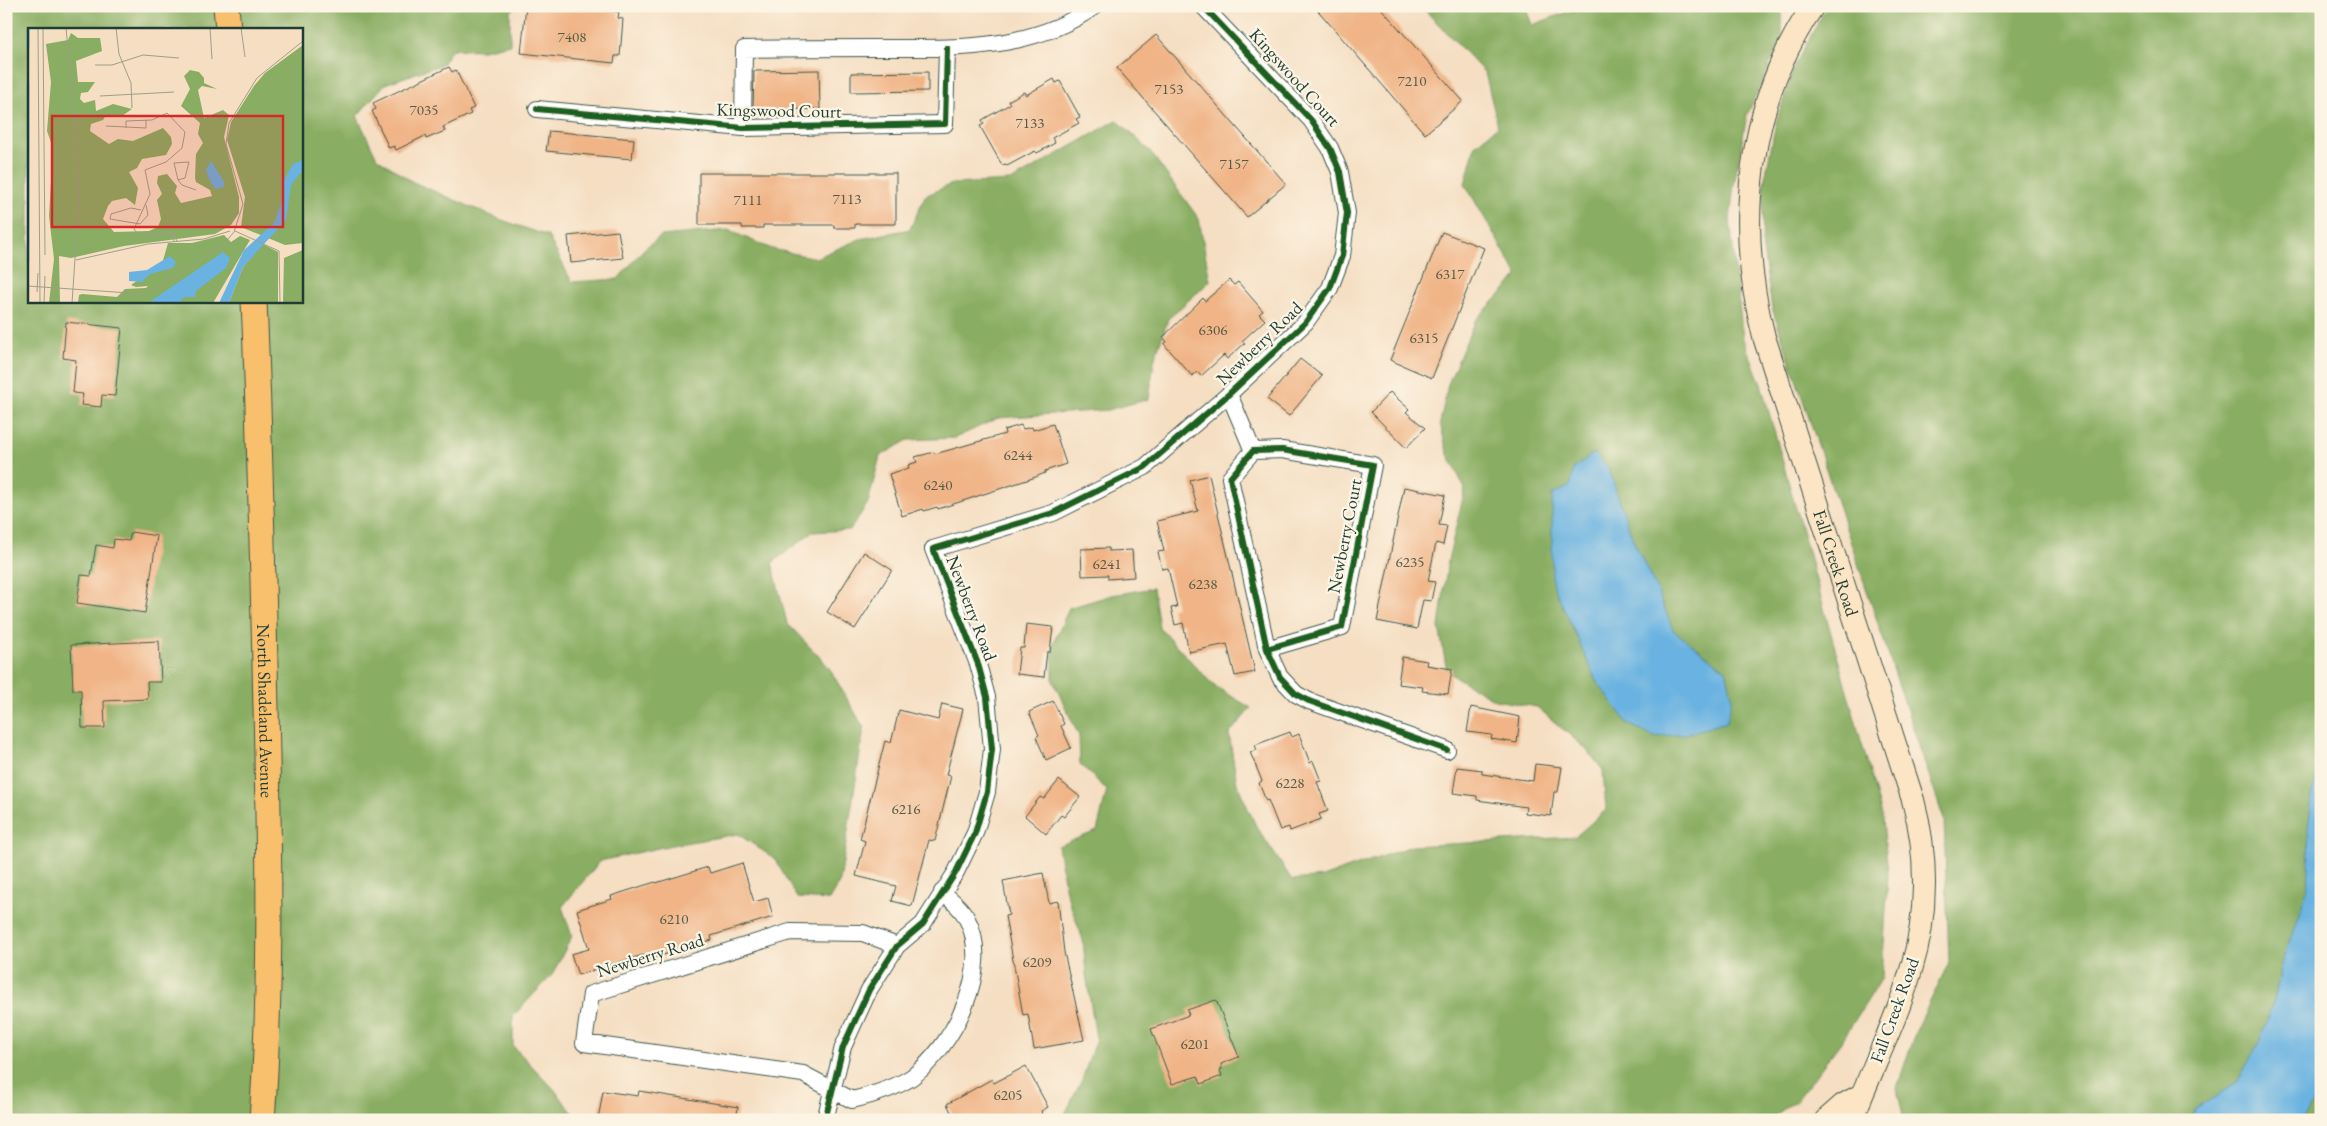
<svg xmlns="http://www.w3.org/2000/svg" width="2327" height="1126" font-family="'EB Garamond',serif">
  <rect width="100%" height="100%" fill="#fcf5e5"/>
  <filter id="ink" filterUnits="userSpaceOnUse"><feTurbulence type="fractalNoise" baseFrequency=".02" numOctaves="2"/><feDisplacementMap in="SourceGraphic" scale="10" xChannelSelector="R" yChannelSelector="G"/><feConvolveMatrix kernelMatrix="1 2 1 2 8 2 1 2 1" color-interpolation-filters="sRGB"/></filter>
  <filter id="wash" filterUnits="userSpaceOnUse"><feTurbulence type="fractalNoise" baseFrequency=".0096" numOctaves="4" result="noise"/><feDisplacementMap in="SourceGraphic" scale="20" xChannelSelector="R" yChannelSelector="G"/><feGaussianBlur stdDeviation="1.12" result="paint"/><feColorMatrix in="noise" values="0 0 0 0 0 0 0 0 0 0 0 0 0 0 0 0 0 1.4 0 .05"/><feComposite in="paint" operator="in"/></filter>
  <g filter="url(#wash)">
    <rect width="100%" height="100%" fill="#f5dec2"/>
    <path fill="#89ad62" stroke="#54754b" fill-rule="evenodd" d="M6,6h511l-7,6v32l-27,6 -31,-1 -10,15 -57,20 -28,32 20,42 36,24 86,37 49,17 24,46 46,-3 26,-30 17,-13 67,-6 44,19 44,9 44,-19 50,-10 15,-33 27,-12 59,-3 106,-61 32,30 50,69 11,62 -42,38 -14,42 -5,38 -41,11 -110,8 -43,20 -47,2 -28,16 -12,47 -18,27 -38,2 -40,31 15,60 41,43 36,62 -24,153 -11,19 -32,-2 -22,-39 -37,-25 -66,11 -72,16 -38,46 10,29 -20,39 -39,41v30l41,43 24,31h-572zM29,29h272v272h-272z
      M1421,6h104l7,19 52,-19h198v32l-35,77 -13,69 -4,36 13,119 18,45 122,435 5,56 -6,103 -41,64 -44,58 -29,20h-706l20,-40 14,-42 -10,-64 -3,-34 -17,-48 -8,-46 39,-15 10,-41 -27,-26 -1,-28 -26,-55v-37l16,-36 43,-13 41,-7 6,39 54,58 38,23 -22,26 8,50 19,42 36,54 31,-3 89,-31 163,-9 31,-27 -3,-40 -18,-22 -48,-41 -42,-7 -48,-28 -8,-45 9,-67 17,-71 -18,-37 -7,-29 8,-39 27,-63 43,-45 -53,-92 10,-39 23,-19 -13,-53z
      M1827,6h494v1114h-417l-7,-32 18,-55 34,-71 -5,-142 -172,-512 -10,-65 2,-60 12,-60 19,-58z"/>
    <path fill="#69b2e1" stroke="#44788a" d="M1594,453l14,14 25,73 24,50 16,40 53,40 6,26 -5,26 -41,12 -33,3 -26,-14 -31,-43 -44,-98v-87l18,-9 4,-18z
      M2321,704v387l-20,29h-112l7,-11 42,-28 22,-41 14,-40 9,-39 23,-69 3,-21 -1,-42 4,-32 7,-32z"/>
    <g id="blocks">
      <path fill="#f0b486" d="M526,6l41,2v-2h20v3l32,3 -1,6 5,1 -3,37h-5l-1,7 -93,-10z
        M1314,6h65l84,95 -38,33z
        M1156,35l130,149 -39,33 -130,-149z
        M449,67l3,5 4,-2 18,38 -5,2 2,4 -28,13 2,4 -19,8 -1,-3 -29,14 -2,-4 -5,2 -17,-37 4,-2 -3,-6z
        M819,70l1,39 -67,1 1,-39z
        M928,72v19l-77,1v-19z
        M1054,79l2,4 4,-2 20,36 -4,2 3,4 -27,15 3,5 -18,10 -2,-2 -28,15 -1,-2 -4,1 -22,-39 4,-2 -2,-4 28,-16 -2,-3 16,-9 2,3z
        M549,131l85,8 -2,20 -86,-8z
        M699,173h197v51h-41v4h-21v-3h-71v3h-21v-3h-43z
        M618,231l5,27 -52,5 -3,-27z
        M1442,232l42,16 -52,130 -42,-18z
        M1229,280l5,5 4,-3 25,29 -4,3 6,6 -23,21 3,2 -18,16 -3,-4 -23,21 -4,-4 -5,4 -28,-32 3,-2 -4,-5 40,-39 2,3z
        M66,322l56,6 -7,68 -13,-1 -1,12 -20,-2 2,-11 -10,-1 3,-33 -13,-2z
        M1300,359l22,17 -33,40 -22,-17z
        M1390,392l19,17 -3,3 19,16 -19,20 -35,-36z
        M1053,424l13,40 -21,7v2l-12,5 -95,31 -1,-2 -13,4 -1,-2 -21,7 -13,-42 20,-6 -1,-3 9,-3 -2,-5 19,-5 1,2 70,-20 -1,-4 17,-5 2,4 9,-2 1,3z
        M1209,475l46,197 -20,4 -8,-32 -38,8 -6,-29 -8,2 -4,-17 6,-1 -9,-39 -6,1 -4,-17 6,-1 -7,-30 41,-10 -8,-31z
        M1404,487l41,8 -6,30 8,1 -4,19 -7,-2 -8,38 7,1 -4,19 -8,-1 -6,29 -40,-8z
        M131,532l26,4 -12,77 -68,-10 4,-28 10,1 5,-31 17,3 1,-9 15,2z
        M1109,548v3l23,-1 2,27 -26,2v-4l-26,1 -1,-27z
        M864,552l28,18 -37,59 -28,-17z
        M1026,624l27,3 -3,25h-3l-3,25 -27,-3 3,-26h4z
        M159,641l2,41h-14l1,17 -44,2 1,27h-23l-1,-38h-8l-2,-45z
        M1402,657l25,4 -1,4 26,4 -4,25 -26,-3 1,-4 -25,-3z
        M1053,701l11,23 -3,2 10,22 -25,12 -10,-23 3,-2 -10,-23z
        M942,704l21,5 -17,66 5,1 -16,65 -6,-1 -17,66 -20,-5 4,-15 -40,-10 9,-35 -5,-2 25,-98 6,2 8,-33 39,10z
        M1471,707l49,10 -3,26 -26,-4 1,-4 -25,-3z
        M1290,732l2,5 7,-3 11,29 3,-2 8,20 -4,1 11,29 -9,3 2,5 -31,12 -1,-4 -9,3 -12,-30 -2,1 -7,-18 3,-2 -12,-29 7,-2 -2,-5z
        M1535,764l27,3 -4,25h-4l-3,24 -26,-3 1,-6 -49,-7v-4l-24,-3 4,-26 25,3v4l51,7z
        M1059,780l21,17 -16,20 -3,-2 -15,19 -21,-18 15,-19 4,2z
        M742,863l12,39 14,-4 5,19 -62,19 1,4 -68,21 -1,-6 -65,20 -7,-21 18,-5 -12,-39 35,-11 -1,-3 44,-14 1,1 52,-16 2,6z
        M1043,873l6,30 9,-2 6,51 20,88 -50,9 -6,-35 -5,1 -18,-99 4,-1 -6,-34z
        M1216,1000l23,57 -18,7 1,5 -2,1 2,6 -21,8 -3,-8 -26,8 -21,-55 38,-14 -2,-5z
        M1026,1066l22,41 -7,4 1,3 -12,6h-75l-8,-16 45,-25 2,4z
        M603,1091l35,5 1,-5 99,16 -2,13h-138z"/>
    </g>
  </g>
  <g filter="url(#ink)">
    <use href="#blocks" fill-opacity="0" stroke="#3f5549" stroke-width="1"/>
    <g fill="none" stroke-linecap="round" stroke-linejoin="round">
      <g stroke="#3f5549" stroke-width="18">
        <path id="street" d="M537,109l206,19 202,-4 2,-76
          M743,128l1,-79c44,-1 89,-1 134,-1 75,0 153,4 217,-42
          M1229,394l24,57
          M1267,649l75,-22 31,-162 -91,-15 -29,1 -23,27 37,171 13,28 16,17 13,7 138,49
          M897,946l-34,-13 -73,-1 -199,62 -7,49 219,31 49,26c21,-5 42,-11 60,-23 42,-31 82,-110 54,-160 -6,-11 -15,-17 -24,-25
          M825,1120l18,-73 26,-57 28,-44 26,-22 33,-52 19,-39 12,-41 5,-43 -5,-52 -9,-33 -45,-115 120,-36 92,-46 84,-73 76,-71 25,-35 12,-32 5,-43 -7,-41 -10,-24 -19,-28 -108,-114"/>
      </g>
      <g stroke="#3f5549" stroke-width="24">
        <g id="secondary">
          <path id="s1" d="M1813,6c-66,97 -78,219 -49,331l149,463c15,55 15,116 -2,170 -15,52 -40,100 -59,150"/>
          <path d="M1826,1120l17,-15 18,-10"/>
        </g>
      </g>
      <g stroke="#3f5549" stroke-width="27">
        <g id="primary">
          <path d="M226,6l2,23"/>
          <path id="s2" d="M254,301c6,136 9,272 12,407 3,138 6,275 -4,412"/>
        </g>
      </g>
      <use href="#street" stroke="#fff" stroke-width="16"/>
      <use href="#secondary" stroke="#fce5c4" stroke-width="22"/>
      <use href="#primary" stroke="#f8bf6c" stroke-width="25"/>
      <g stroke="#fcf5e5" stroke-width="9">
        <path id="cycleway" d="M537,109l206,19 202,-4 2,-76
          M1267,649l75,-22 31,-162 -91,-15 -29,1 -23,27 37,171 13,28 16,17 13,7 138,49
          M825,1120l18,-73 26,-57 28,-44 26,-22 33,-52 19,-39 12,-41 5,-43 -5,-52 -9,-33 -45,-115 120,-36 92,-46 84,-73 76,-71 25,-35 12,-32 5,-43 -7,-41 -10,-24 -19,-28 -108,-114"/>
      </g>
      <use href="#cycleway" stroke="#1b5e20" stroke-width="6"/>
    </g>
  </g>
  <g text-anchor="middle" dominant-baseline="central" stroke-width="4.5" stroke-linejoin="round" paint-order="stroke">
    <g font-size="15" fill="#535b48">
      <text x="572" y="36">7408</text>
      <text x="1412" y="80">7210</text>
      <text x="1169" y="88">7153</text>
      <text x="424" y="109">7035</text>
      <text x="1030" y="122">7133</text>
      <text x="1234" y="163">7157</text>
      <text x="847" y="198">7113</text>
      <text x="748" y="199">7111</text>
      <text x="1450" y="273">6317</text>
      <text x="1213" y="329">6306</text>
      <text x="1424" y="337">6315</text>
      <text x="1018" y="454">6244</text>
      <text x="938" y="484">6240</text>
      <text x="1410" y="561">6235</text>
      <text x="1107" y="563">6241</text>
      <text x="1203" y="583">6238</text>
      <text x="1290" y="782">6228</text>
      <text x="906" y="808">6216</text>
      <text x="674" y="918">6210</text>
      <text x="1037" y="961">6209</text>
      <text x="1195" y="1043">6201</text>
      <text x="1008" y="1094">6205</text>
    </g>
    <g font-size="18" fill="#1f3d34" stroke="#fcf5e5">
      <text transform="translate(1295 77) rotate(48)">Kingswood Court</text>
      <text transform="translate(779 110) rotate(1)">Kingswood Court</text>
      <text transform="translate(1259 343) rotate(-44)">Newberry Road</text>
      <text transform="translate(1344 536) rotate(-79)">Newberry Court</text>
      <text stroke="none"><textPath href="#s1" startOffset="582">Fall Creek Road</textPath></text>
      <text transform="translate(972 608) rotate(69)">Newberry Road</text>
      <text stroke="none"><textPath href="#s2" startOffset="410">North Shadeland Avenue</textPath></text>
      <text transform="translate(650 955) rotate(-17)">Newberry Road</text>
      <text transform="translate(1894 1010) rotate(-70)">Fall Creek Road</text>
    </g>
  </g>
  <g transform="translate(28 28)">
    <rect width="275" height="275" fill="#f5dec2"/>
    <path d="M43,5l7,5h22l2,13 -26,10 2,21h17l-7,10 -7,1 -1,6 4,4 11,-3 1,11 17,-7 19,5 -10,7 -16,-1 -3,5 -12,4 -1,7 19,13 9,-5 15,2 30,-13 8,9 1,7 -6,11 -24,4 -5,9 -8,4 9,16 -3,17 -9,-7 -14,3 -4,5 -5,13 11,13 35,-1 9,-4 3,-8 -4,-19 5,-6 -5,-11 1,-7 9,-2 10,12 -2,7 6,10 31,-7 -2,-6 -14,-8 -1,-4 1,-24 7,-11 -5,-9 2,-11 -19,-17 9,-17 -6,-13 6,-6 9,2 5,6v5l13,6 -15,-3 -4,4 6,28 19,-8 6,5 -5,22 15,60v16l-8,12 -16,9 -91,12 -53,12 -12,-2 1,47h-11l5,-44 -5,-43 4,-68 -6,-17 4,-49 -5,-38 22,-4zM275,17v198l-18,2 -44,-18 4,-30 -18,-57 4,-18 23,-36 11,-13zM196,207l7,7 9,-6 10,4 -37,63h-135l1,-8 3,-1 35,3 8,-8 21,-1 2,-2 -12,1 -5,-2 31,-21 6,-21h24zM235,216l15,8v51h-49l14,-36zM275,222v53h-20l1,-45z" fill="#89ad62"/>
    <path d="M275,132v10l-12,15 -5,35 -43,47 -14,36h-10l25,-53 30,-27 7,-19 3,-24 9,-16zM183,133l13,21v5l-8,2 -5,-6 -5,-13zM195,224l7,6 -4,10 -30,23 -1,6h-11l-5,6h-31zM142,228l6,6 -3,6 -23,6 -8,8 -13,-1v-9l18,-2z" fill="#69b2e1"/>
    <path fill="none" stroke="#69b2e1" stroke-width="2.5" d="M0,19v-19M0,55v179"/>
    <path fill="none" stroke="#9f9e89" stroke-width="1" d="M10,0l2,275M15,0l2,227M38,0l11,113 2,60 -7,102M88,0l3,26 12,29 1,25M182,0l2,31M213,0l4,29M67,37h17l31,-10 36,3M72,68l74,-4M78,98l40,2v-8M98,100v-7l26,-1 15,-7 18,19 -3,16 -16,14 -21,8 5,24 -16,35 4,5 10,2 23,-3 3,8M150,152l7,-2 4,-16 -15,1 4,17 4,5 14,5M113,182l-10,-2 -20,6 -1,5 30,5 8,-9 -2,-10M207,203l44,20 1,52M126,206l18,-2 5,9M48,232l72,-16 56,-5 26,-8M0,258l116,8 15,-7 65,-43 10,-12 9,-28 -17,-60 3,-21 28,-45 46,-37M9,264l1,-19M16,275l1,-27"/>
    <path fill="#d62828" fill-opacity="0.15" stroke="#d62828" stroke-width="2.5" d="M24,88h231v111h-231z"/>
    <rect width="275" height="275" fill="none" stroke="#1f3d34" stroke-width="2.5"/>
  </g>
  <rect width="2327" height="1126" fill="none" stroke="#fcf5e5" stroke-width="25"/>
</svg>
